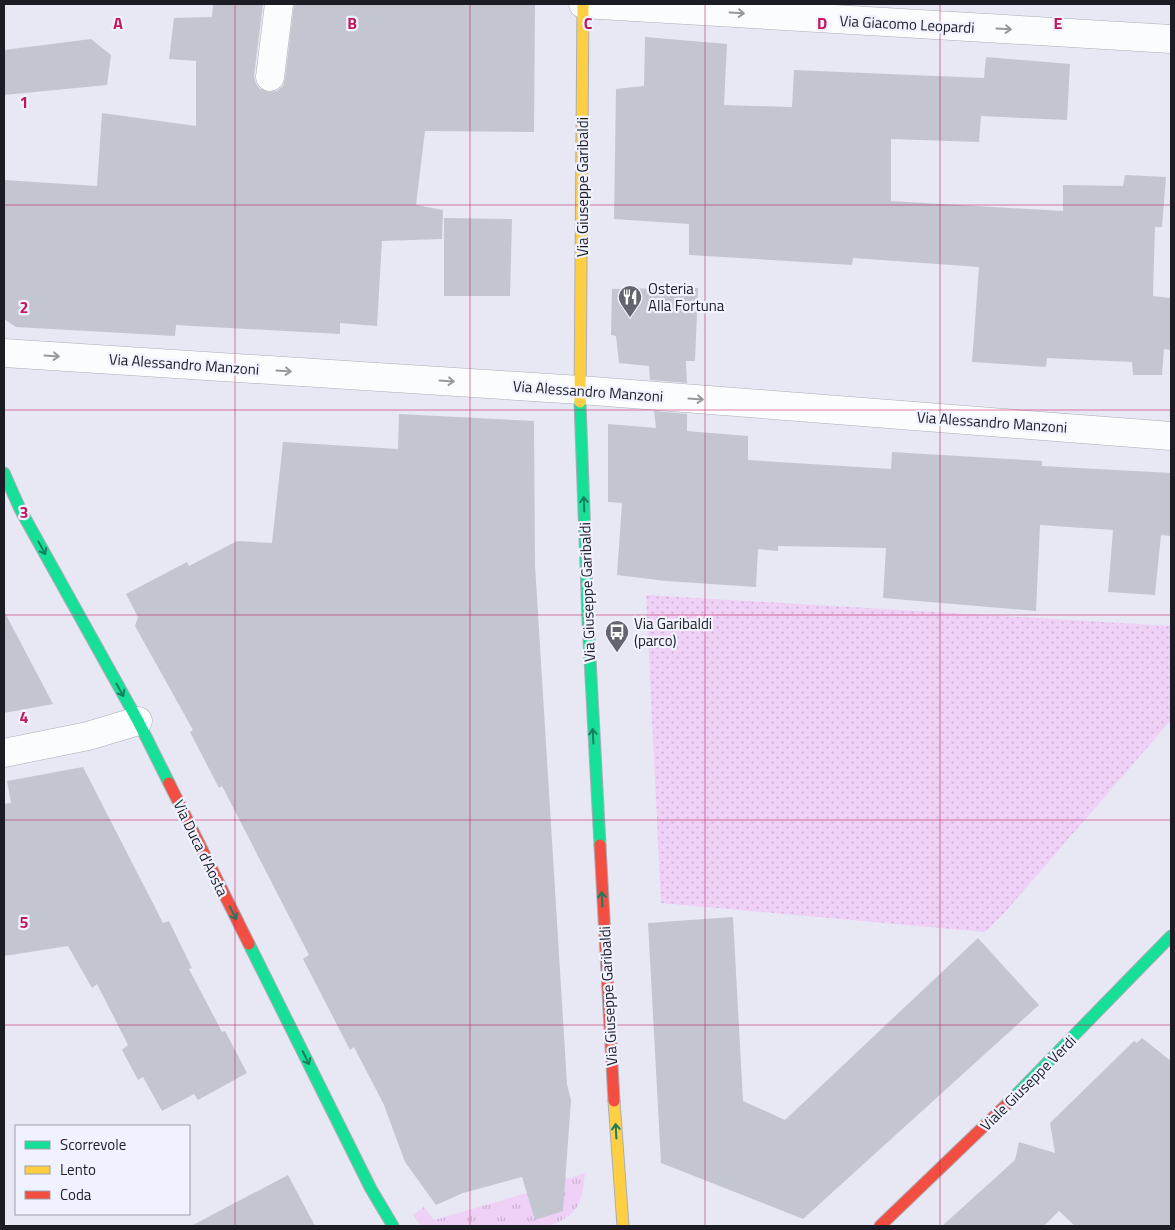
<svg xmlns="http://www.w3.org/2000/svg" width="1175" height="1230" font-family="'Titillium Web',sans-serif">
  <defs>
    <pattern id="grass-tufts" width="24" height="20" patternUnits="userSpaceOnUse" patternTransform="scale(1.25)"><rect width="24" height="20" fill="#efd0f6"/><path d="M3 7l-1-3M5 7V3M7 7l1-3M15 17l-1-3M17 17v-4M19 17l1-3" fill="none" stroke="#ccb2d3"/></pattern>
    <pattern id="park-dots" width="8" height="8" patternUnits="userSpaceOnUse" patternTransform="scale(1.25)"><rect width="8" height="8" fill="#efd0f6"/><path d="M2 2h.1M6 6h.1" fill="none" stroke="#ccb2d3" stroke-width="1.8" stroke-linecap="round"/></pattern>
  </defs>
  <rect width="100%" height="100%" fill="#e7e8f4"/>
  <path fill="url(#grass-tufts)" d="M564,1171l3,8 18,-6c-3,29 -5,40 -33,52l-131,1 -8,-11 11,-8 10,13 114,-33z"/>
  <path fill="url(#park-dots)" d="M646,595l525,31v94l-164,190 -22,22 -324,-29z"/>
  <path fill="#c3c6cf" d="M213,4h50l-9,72 2,8 4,5 9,3 8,-1 6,-5 2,-7 9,-75h241l-1,128 -109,-1 -9,74 27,5 -1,29 -60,2 -5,85 -37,-3v11l-164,-9 -1,11 -159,-9 -12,-8v-139l93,6 5,-73 94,13v-65l-27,-2 5,-41 38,-1z
    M645,37l82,7 -3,61 68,2 2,-37 190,8 2,-21 84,7 -3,56 -86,-4 -2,26 -88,-3v62l172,10v-26l60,1 2,-11 41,2 -4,50h-7l-2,69 18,2v52l-7,-1 -2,26h-29l-1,-13 -85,-4 -1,9 -74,-5 7,-95 -126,-9 -1,7 -163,-10v-31l-75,-5 2,-130 28,-3z
    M91,39l20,16 -4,30 -103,10v-45z
    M444,218l68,1 -2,77h-66z
    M698,288l-3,73h-9l1,22 -37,-3 -1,-14 -30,-3 -3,-27 -5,-1 1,-46z
    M654,411l33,3v17l61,5v24l143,9 1,-17 150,9v5l129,7v63l-10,-1 -6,60 -47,-3 5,-62 -73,-5 -4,86 -153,-13 3,-50 -108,-2v5l-20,-2 -2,38 -90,-6 -49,-6 5,-72 -14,-1v-78l48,4z
    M399,414l135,7 1,144 32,519 4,16 -8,111 -28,9 -13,-43 -59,16 -27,12 -31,-43 -21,-57 -30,-58 -4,3 -47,-91 6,-4 -87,-169 -3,2 -29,-56 3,-2 -58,-104 3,-9 -12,-23 61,-32 2,4 48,-25 35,2 11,-101 115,7z
    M4,611l49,93 -49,9z
    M83,767l80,156 6,-2 23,47 -3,1 33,63 3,-1 22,42 -49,27 -4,-6 -32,17 -19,-34 -5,3 -16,-30 6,-5 -31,-61 -5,4 -24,-42 -64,10v-152l7,-1 -4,-22z
    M733,917l10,184 42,19 193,-182 61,67 -236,214 -142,-56 -13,-240z
    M1142,1038l29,23v165h-96l-16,-15 -15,15h-102l73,-66 4,-18 36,11 -5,-30 84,-82 3,2z
    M288,1175l27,51h-124z"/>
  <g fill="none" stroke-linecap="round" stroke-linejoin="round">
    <g stroke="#abacb5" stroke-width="29">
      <path id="street" d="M583,4l588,35
        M270,77l9,-73
        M4,353l576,37 591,46
        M4,753l84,-17 50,-15"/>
    </g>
    <g stroke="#abacb5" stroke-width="13">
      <path id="fast" d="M580,402l8,219 12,224
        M4,473l16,36 118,212 31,62
        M249,944l122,245 22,37
        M1006,1105l165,-169"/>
    </g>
    <g stroke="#abacb5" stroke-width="13">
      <path id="slow" d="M580,402l3,-398
        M614,1101l9,125"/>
    </g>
    <g stroke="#abacb5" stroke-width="13">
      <path id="jam" d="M169,783l80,161
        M600,845l14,256
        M880,1226l126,-121"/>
    </g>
    <use href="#street" stroke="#fbfcfd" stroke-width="28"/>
    <use href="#fast" stroke="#16e098" stroke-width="11"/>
    <use href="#slow" stroke="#ffcf43" stroke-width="11"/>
    <use href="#jam" stroke="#f24e42" stroke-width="11"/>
  </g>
  <defs><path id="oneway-shaft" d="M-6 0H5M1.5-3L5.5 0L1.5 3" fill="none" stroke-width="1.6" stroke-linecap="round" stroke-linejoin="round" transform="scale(1.25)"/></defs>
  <g stroke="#97989b">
    <use href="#oneway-shaft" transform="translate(737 13) rotate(3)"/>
    <use href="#oneway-shaft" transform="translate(1004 29) rotate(3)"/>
    <use href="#oneway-shaft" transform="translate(52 356) rotate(4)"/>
    <use href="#oneway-shaft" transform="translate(284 371) rotate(4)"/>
    <use href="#oneway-shaft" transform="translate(447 381) rotate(4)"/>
    <use href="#oneway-shaft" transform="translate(696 399) rotate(4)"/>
  </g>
  <g stroke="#197e5e">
    <use href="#oneway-shaft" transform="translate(584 504) rotate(-92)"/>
    <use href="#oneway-shaft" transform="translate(42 548) rotate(61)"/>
    <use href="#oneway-shaft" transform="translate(120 690) rotate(61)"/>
    <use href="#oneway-shaft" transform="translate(593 736) rotate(-93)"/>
    <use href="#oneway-shaft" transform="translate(602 899) rotate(-93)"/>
    <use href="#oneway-shaft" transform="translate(233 913) rotate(64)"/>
    <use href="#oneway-shaft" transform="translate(306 1058) rotate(64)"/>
    <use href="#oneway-shaft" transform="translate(616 1131) rotate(-93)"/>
  </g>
  <path fill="none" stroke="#c2185b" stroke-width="1" stroke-opacity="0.55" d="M235,4v1222M470,4v1222M705,4v1222M940,4v1222M4,205h1167M4,410h1167M4,615h1167M4,820h1167M4,1025h1167"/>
  <defs>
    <g id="restaurant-pin" transform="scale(1.25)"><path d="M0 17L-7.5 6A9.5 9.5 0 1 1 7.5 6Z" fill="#63646d" stroke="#f0f2ff"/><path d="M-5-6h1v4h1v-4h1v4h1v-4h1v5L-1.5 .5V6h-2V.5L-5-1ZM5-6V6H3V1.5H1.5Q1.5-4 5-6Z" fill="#fff"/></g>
    <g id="bus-pin" transform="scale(1.25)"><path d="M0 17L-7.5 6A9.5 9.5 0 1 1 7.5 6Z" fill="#63646d" stroke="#f0f2ff"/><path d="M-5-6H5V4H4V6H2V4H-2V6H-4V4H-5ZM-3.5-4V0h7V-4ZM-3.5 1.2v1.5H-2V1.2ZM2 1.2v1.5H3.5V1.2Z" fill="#fff"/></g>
  </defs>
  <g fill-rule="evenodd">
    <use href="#restaurant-pin" x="630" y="297"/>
    <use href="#bus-pin" x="617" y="632"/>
  </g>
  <g text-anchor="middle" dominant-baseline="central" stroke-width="4.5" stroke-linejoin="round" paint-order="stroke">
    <g font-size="15" fill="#1c1d24" stroke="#f0f2ff">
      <text transform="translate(907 24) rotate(3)">Via Giacomo Leopardi</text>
      <text transform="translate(582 187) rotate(-90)">Via Giuseppe Garibaldi</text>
      <text transform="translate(184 364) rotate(4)">Via Alessandro Manzoni</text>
      <text transform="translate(588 391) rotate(4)">Via Alessandro Manzoni</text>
      <text transform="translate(992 422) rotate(4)">Via Alessandro Manzoni</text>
      <text transform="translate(587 592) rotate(-92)">Via Giuseppe Garibaldi</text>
      <text transform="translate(201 848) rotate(64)">Via Duca d'Aosta</text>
      <text transform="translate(608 996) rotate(-93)">Via Giuseppe Garibaldi</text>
      <text transform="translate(1028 1083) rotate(-45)">Viale Giuseppe Verdi</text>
    </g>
    <g font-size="15" fill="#1c1d24" stroke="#f0f2ff" text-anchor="start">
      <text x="648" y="288">Osteria<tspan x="648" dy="17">Alla Fortuna</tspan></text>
      <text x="634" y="623">Via Garibaldi<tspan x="634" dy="17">(parco)</tspan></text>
    </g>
  </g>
  <g font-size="16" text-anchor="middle" font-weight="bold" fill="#c2185b" stroke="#f0f2ff" stroke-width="4.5" stroke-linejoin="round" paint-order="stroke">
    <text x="118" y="29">A</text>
    <text x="352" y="29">B</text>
    <text x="588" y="29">C</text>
    <text x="822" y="29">D</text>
    <text x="1058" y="29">E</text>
    <text x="24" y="108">1</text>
    <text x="24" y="313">2</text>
    <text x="24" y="518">3</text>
    <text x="24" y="723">4</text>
    <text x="24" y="928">5</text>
  </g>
  <rect width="1175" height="1230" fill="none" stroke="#1c1d24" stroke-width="10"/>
  <rect x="15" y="1125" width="175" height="90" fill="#f0f2ff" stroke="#9b9da7"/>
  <rect x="25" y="1141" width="25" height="8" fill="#16e098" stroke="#9b9da7"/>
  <text x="60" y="1150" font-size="15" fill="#1c1d24">Scorrevole</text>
  <rect x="25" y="1166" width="25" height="8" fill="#ffcf43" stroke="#9b9da7"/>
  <text x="60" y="1175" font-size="15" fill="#1c1d24">Lento</text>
  <rect x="25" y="1191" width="25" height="8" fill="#f24e42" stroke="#9b9da7"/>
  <text x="60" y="1200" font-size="15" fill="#1c1d24">Coda</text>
</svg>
